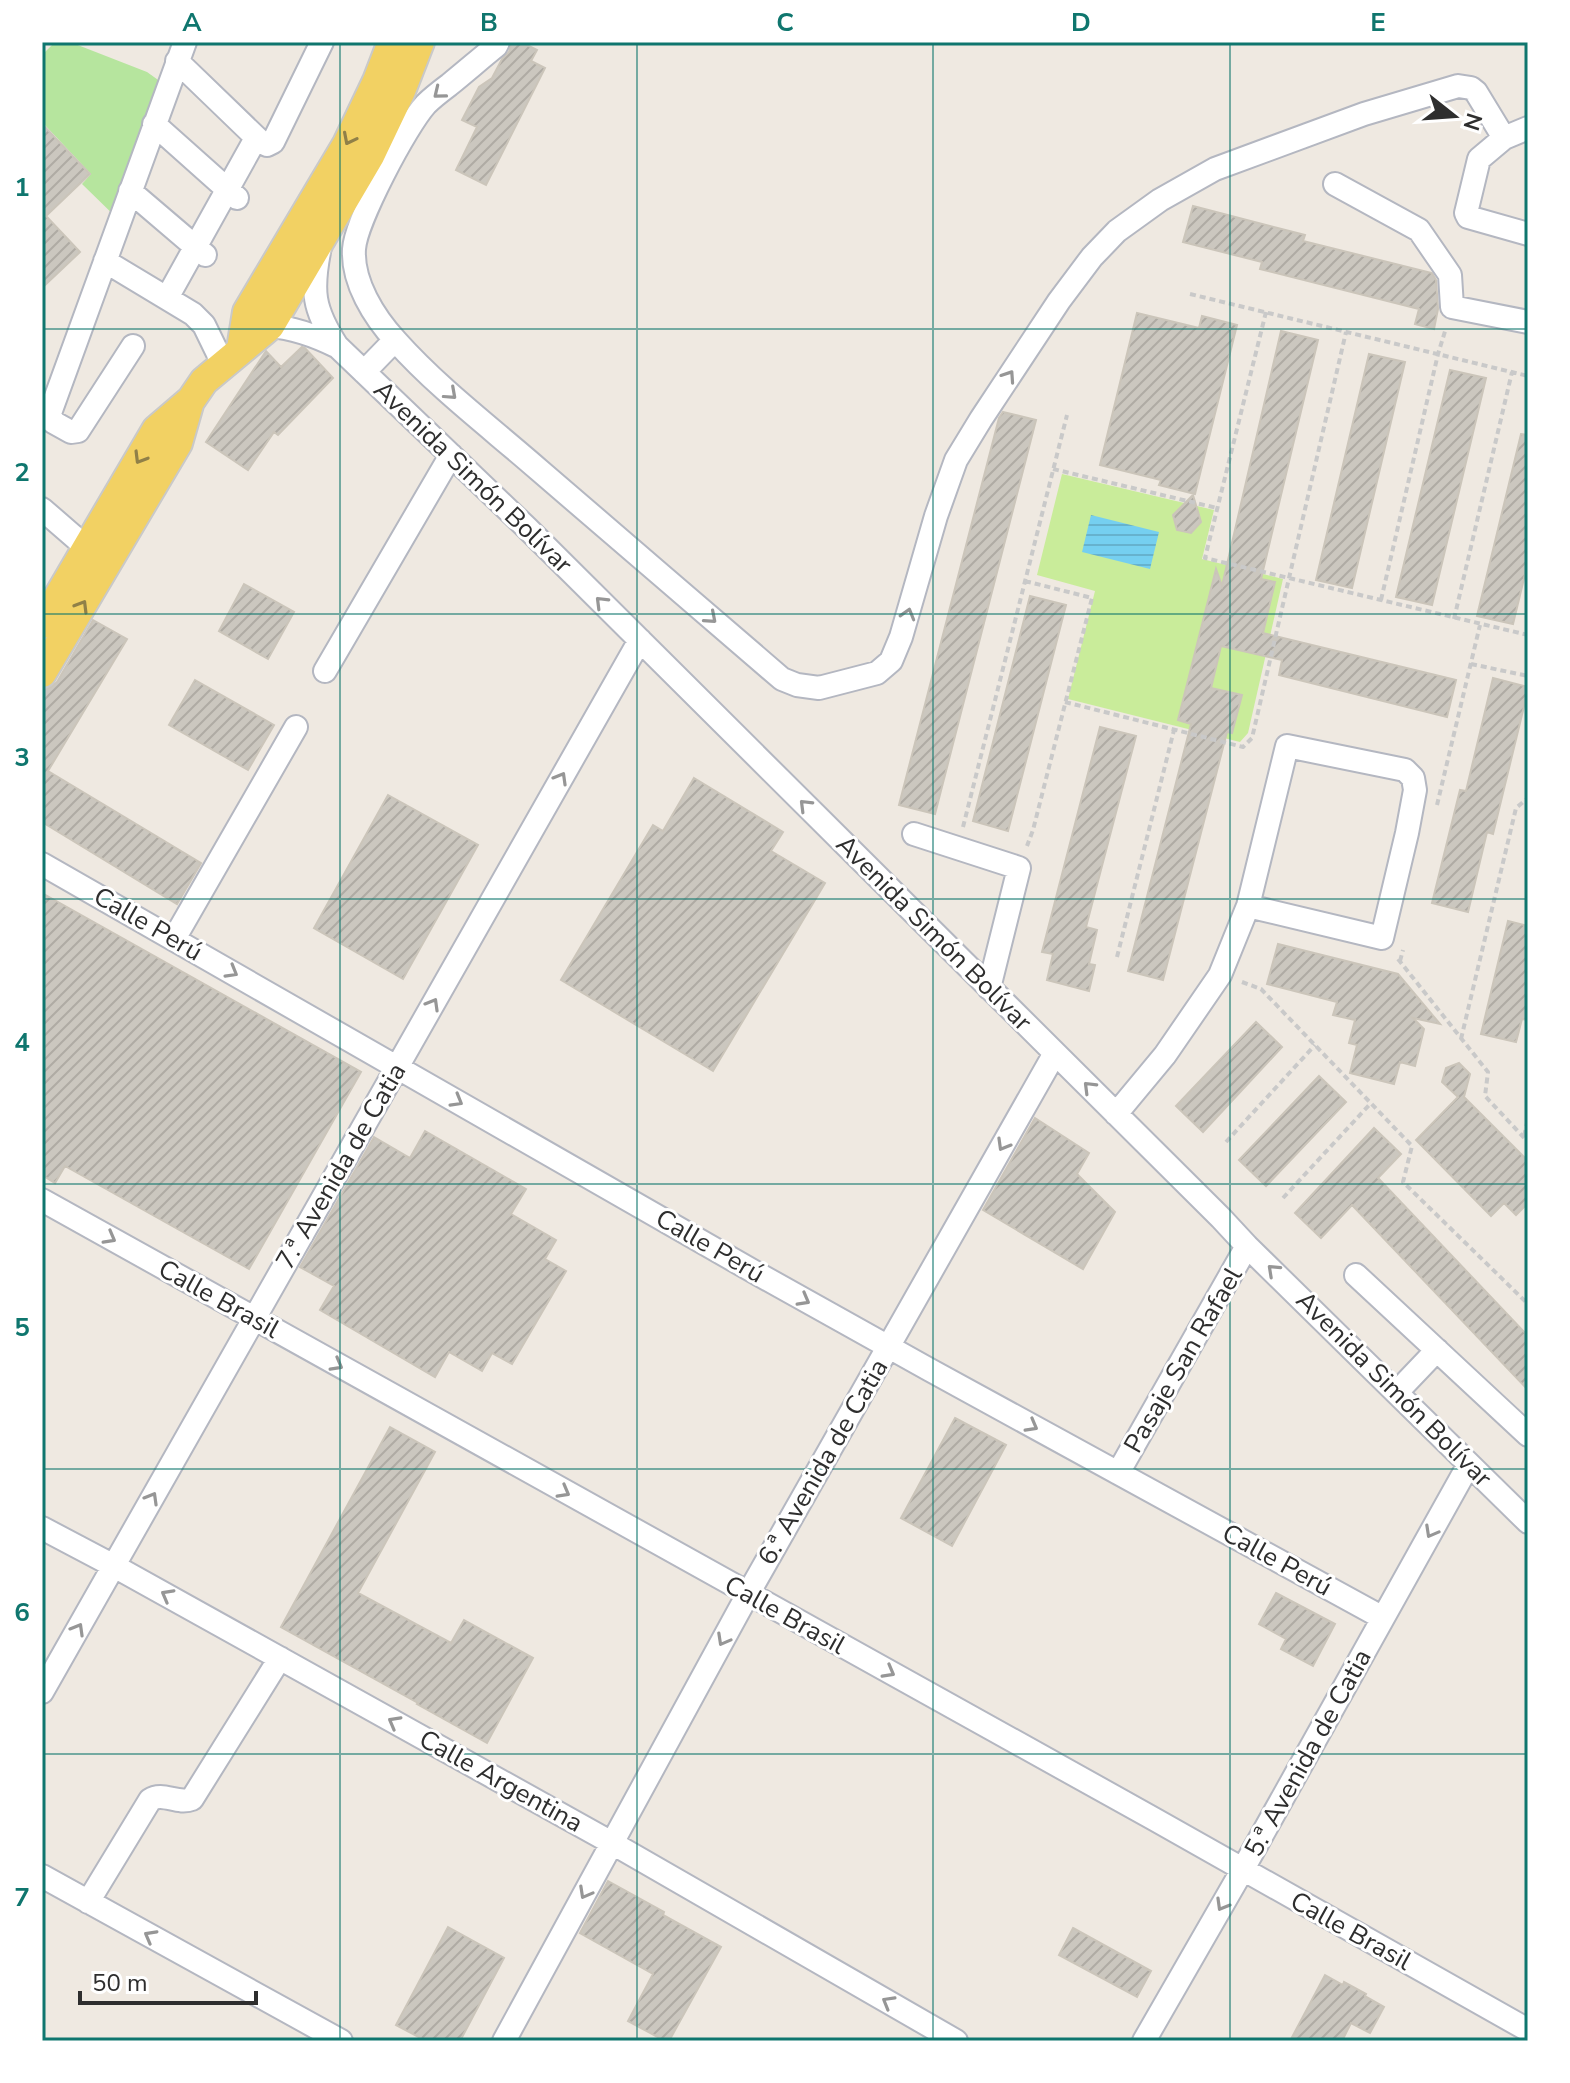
<svg xmlns="http://www.w3.org/2000/svg" width="1570" height="2083" font-family="'Nunito Sans',sans-serif">
  <defs>
    <pattern id="water-rules" width="6" height="5" patternUnits="userSpaceOnUse" patternTransform="scale(2)"><rect width="6" height="5" fill="#75cff0"/><path d="M0 2.5h6" fill="none" stroke="#66b2ce"/></pattern>
    <pattern id="building-hatch" width="6" height="6" patternUnits="userSpaceOnUse" patternTransform="scale(2)"><rect width="6" height="6" fill="#cbc7bf"/><path d="M-1 1l2-2M0 6l6-6M5 7l2-2" fill="none" stroke="#afaba4"/></pattern>
  </defs>
  <rect width="100%" height="100%" fill="#efe9e1"/>
  <path fill="#b6e59e" d="M55,42h15l77,30 21,15 -46,136 -40,-39 9,-10 -49,-52v-67z"/>
  <path fill="#c9ec9a" d="M1062,474l152,36 -12,49 81,20 -35,154 -8,9 -172,-43 27,-108 -58,-16z"/>
  <path fill="url(#water-rules)" d="M1091,515l68,17 -9,37 -68,-17z"/>
  <path fill="url(#building-hatch)" stroke="#cbc5ba" stroke-width="2" d="M512,42h9l16,8 -6,11 14,7 -59,117 -30,-15 21,-43 -15,-7 17,-33 13,-9 10,-19 7,-7z
    M42,124l48,50 -44,42 34,36 -38,36z
    M1193,206l112,29 -2,6 129,32 4,7 2,29 -4,20 -19,-5 4,-15 -159,-40 2,-7 -79,-20z
    M1137,313l62,15 3,-12 35,9 -42,169 -36,-9 2,-5 -61,-15z
    M1281,331l37,9 -57,239 14,3 -12,51 193,47 -9,37 -168,-42 3,-15 -61,-14 -10,42 31,7 -10,38 -5,-1 -64,248 -35,-9 63,-247 -13,-4 38,-151 6,17z
    M302,347l3,1 28,30 -55,57 -4,-3 -26,38 -42,-28 60,-91 15,16z
    M1369,354l36,8 -53,226 -36,-8z
    M1450,370l36,8 -54,227 -36,-8z
    M1003,412l33,8 -101,394 -36,-9 100,-387z
    M1521,434l7,1v127l-15,62 -36,-8z
    M1193,495l8,27 -10,11 -14,-3 -4,-15z
    M244,584l50,28 -26,47 -49,-28z
    M1030,596l36,9 -58,226 -35,-10z
    M93,620l34,19 -79,132 153,92 -24,41 -135,-82v-131l9,-4 6,-5z
    M1493,678l35,9v3l-35,144 -6,-2 -19,80 -36,-9 28,-113 6,1z
    M195,680l79,45 -26,45 -79,-45z
    M1100,727l36,9 -50,191 11,3 -8,34 6,1 -6,26 -42,-11 6,-26 -11,-2z
    M694,778l89,54 -12,19 54,32 -112,188 -152,-91 92,-155 10,6z
    M388,795l90,50 -75,134 -89,-51z
    M42,893l319,179 -112,197 -184,-103 -10,17 -13,-8z
    M1508,921l20,5v94l-6,-1 -6,23 -35,-8z
    M1278,944l120,30 42,50 -27,-6 11,11 -9,37 -15,-4 -6,22 -44,-11 7,-28 -8,-2 6,-23 -22,-5 4,-13 -70,-18z
    M1256,1022l26,25 -79,85 -27,-26z
    M1459,1063l11,11 -6,23 64,64v42l-12,12 -12,-12 -13,13 -75,-76 42,-43 -16,-15 4,-14z
    M1319,1076l27,26 -80,84 -27,-26z
    M1035,1118l54,35 -12,21 38,38 -32,57 -100,-59z
    M1374,1128l27,26 -23,24 150,158v54l-176,-185 -31,33 -26,-25z
    M425,1131l101,58 -15,25 45,26 -11,19 21,12 -54,93 -20,-11 -10,18 -33,-19 -14,25 -115,-67 14,-24 -34,-19 74,-130 36,21z
    M955,1418l51,27 -54,101 -51,-28z
    M390,1427l45,25 -77,141 93,50 13,-23 69,38 -46,85 -70,-39 1,-1 -137,-76z
    M1276,1593l59,31 -22,42 -32,-17 5,-10 -27,-15z
    M608,1881l56,31 -1,3 58,32 -52,94h-4l-37,-20 25,-47 -73,-41z
    M448,1927l56,31 -44,83h-34l-30,-16z
    M1073,1928l78,43 -14,26 -78,-42z
    M1325,1975l18,10 1,-3 22,12 -1,2 19,11 -14,26 -19,-10 -9,18h-52z"/>
  <g fill="none" stroke-linecap="round" stroke-linejoin="round">
    <g stroke="#b4b7c1" stroke-width="26">
      <path id="minor" d="M498,42l-2,4c-16,13 -31,26 -47,39 -8,6 -16,12 -23,19 -20,22 -70,117 -72,145 -2,33 20,68 42,92 42,47 95,87 143,129 81,70 162,139 243,209l15,6 22,3 58,-15 14,-12 10,-24 35,-121 20,-56 25,-41 78,-118 33,-44 25,-26 43,-31 55,-31 149,-55 94,-28 13,2 5,4 28,46
        M177,61l84,81 6,3 6,-3 49,-100
        M154,124l83,74
        M1528,128l-24,10 -25,21 -13,54 2,4 60,17
        M1335,184l84,46 31,45 2,32 76,15
        M130,191l75,64
        M320,247c-9,44 -7,62 17,99l190,182 694,690 26,28 281,276
        M105,261l88,53 11,11 19,39
        M167,298l89,-160
        M270,326c24,2 44,9 66,20
        M133,346l-55,85 -7,1 -18,-10 -3,-9 135,-371
        M364,372l31,-32
        M42,509l45,39
        M325,671l126,-216
        M914,834l105,34 -30,120
        M42,864l716,410 172,96 453,248
        M174,939l122,-212
        M1116,1114l49,-59 55,-80 28,-69 39,-160 118,24 8,8 2,12 -8,43 -25,105 -134,-32
        M42,1200l1112,619 374,211
        M1356,1275l172,160
        M1397,1392l40,-42
        M1118,1473l129,-227
        M42,1528l72,38 498,277 344,198
        M42,1692l598,-1052
        M42,1876l299,165
        M88,1902l62,-102c13,-9 27,5 42,-1l88,-141
        M504,2041l244,-447 307,-541
        M1144,2041l99,-172 226,-405"/>
    </g>
    <g stroke="#c9c9c9" stroke-width="32">
      <path id="major" d="M241,349l6,-37 100,-168 30,-63 15,-39
        M42,624l114,-194 35,-30 13,-19 66,-55 100,-170 31,-65 19,-49
        M42,673l136,-230 12,-42"/>
    </g>
    <path stroke="#c9c9c9" stroke-width="4" stroke-dasharray="6 4" stroke-linecap="butt" d="M1190,294l338,82
      M1266,312l-61,246 323,77
      M1053,469l164,39
      M1025,581l67,17 -59,232 -6,16
      M1381,600l57,-246 8,-26
      M1454,619l58,-247
      M1471,664l57,12
      M1065,702l178,45 9,-9 94,-406
      M1437,805l43,-180
      M963,827l104,-412
      M1117,957l57,-227
      M1398,959l90,113 -3,24 43,46
      M1400,961l3,-11
      M1242,982l19,7 151,157 -9,36 125,122
      M1461,1039l55,-231 12,-10
      M1524,1136l4,-17
      M1226,1142l89,-97
      M1283,1198l88,-95"/>
    <use href="#minor" stroke="#fff" stroke-width="22"/>
    <use href="#major" stroke="#f2d163" stroke-width="28"/>
  </g>
  <defs><path id="oneway-chevron" d="M-2-3.5L2.5 0L-2 3.5" fill="none" stroke-width="1.6" stroke-linecap="round" stroke-linejoin="round" transform="scale(2)"/></defs>
  <g stroke="#969696">
    <use href="#oneway-chevron" transform="translate(439 93) rotate(141)"/>
    <use href="#oneway-chevron" transform="translate(1009 376) rotate(-56)"/>
    <use href="#oneway-chevron" transform="translate(451 394) rotate(42)"/>
    <use href="#oneway-chevron" transform="translate(601 602) rotate(-135)"/>
    <use href="#oneway-chevron" transform="translate(908 614) rotate(-74)"/>
    <use href="#oneway-chevron" transform="translate(711 618) rotate(41)"/>
    <use href="#oneway-chevron" transform="translate(561 778) rotate(-60)"/>
    <use href="#oneway-chevron" transform="translate(805 805) rotate(-135)"/>
    <use href="#oneway-chevron" transform="translate(232 972) rotate(30)"/>
    <use href="#oneway-chevron" transform="translate(433 1004) rotate(-60)"/>
    <use href="#oneway-chevron" transform="translate(1089 1087) rotate(-135)"/>
    <use href="#oneway-chevron" transform="translate(457 1101) rotate(30)"/>
    <use href="#oneway-chevron" transform="translate(1003 1145) rotate(120)"/>
    <use href="#oneway-chevron" transform="translate(110 1238) rotate(29)"/>
    <use href="#oneway-chevron" transform="translate(1273 1270) rotate(-137)"/>
    <use href="#oneway-chevron" transform="translate(804 1300) rotate(29)"/>
    <use href="#oneway-chevron" transform="translate(337 1365) rotate(29)"/>
    <use href="#oneway-chevron" transform="translate(1032 1426) rotate(29)"/>
    <use href="#oneway-chevron" transform="translate(564 1492) rotate(29)"/>
    <use href="#oneway-chevron" transform="translate(152 1498) rotate(-60)"/>
    <use href="#oneway-chevron" transform="translate(1431 1532) rotate(119)"/>
    <use href="#oneway-chevron" transform="translate(167 1595) rotate(-151)"/>
    <use href="#oneway-chevron" transform="translate(78 1629) rotate(-60)"/>
    <use href="#oneway-chevron" transform="translate(723 1640) rotate(119)"/>
    <use href="#oneway-chevron" transform="translate(889 1672) rotate(29)"/>
    <use href="#oneway-chevron" transform="translate(394 1722) rotate(-151)"/>
    <use href="#oneway-chevron" transform="translate(585 1893) rotate(119)"/>
    <use href="#oneway-chevron" transform="translate(1222 1905) rotate(120)"/>
    <use href="#oneway-chevron" transform="translate(150 1936) rotate(-151)"/>
    <use href="#oneway-chevron" transform="translate(888 2002) rotate(-150)"/>
  </g>
  <g stroke="#908048">
    <use href="#oneway-chevron" transform="translate(349 139) rotate(117)"/>
    <use href="#oneway-chevron" transform="translate(140 458) rotate(121)"/>
    <use href="#oneway-chevron" transform="translate(82 606) rotate(-59)"/>
  </g>
  <path fill="none" stroke="#0f766e" stroke-width="2" stroke-opacity="0.55" d="M340,42v1999M637,42v1999M933,42v1999M1230,42v1999M42,329h1486M42,614h1486M42,899h1486M42,1184h1486M42,1469h1486M42,1754h1486"/>
  <g text-anchor="middle" dominant-baseline="central" stroke-width="6" stroke-linejoin="round" paint-order="stroke">
    <g font-size="26" fill="#2e2e2e" stroke="#fff">
      <text transform="translate(473 477) rotate(44)">Avenida Simón Bolívar</text>
      <text transform="translate(148 924) rotate(30)">Calle Perú</text>
      <text transform="translate(934 933) rotate(45)">Avenida Simón Bolívar</text>
      <text transform="translate(341 1166) rotate(-60)">7.ª Avenida de Catia</text>
      <text transform="translate(710 1246) rotate(30)">Calle Perú</text>
      <text transform="translate(219 1299) rotate(29)">Calle Brasil</text>
      <text transform="translate(1183 1360) rotate(-60)">Pasaje San Rafael</text>
      <text transform="translate(1394 1389) rotate(45)">Avenida Simón Bolívar</text>
      <text transform="translate(823 1462) rotate(-60)">6.ª Avenida de Catia</text>
      <text transform="translate(1277 1560) rotate(29)">Calle Perú</text>
      <text transform="translate(785 1615) rotate(29)">Calle Brasil</text>
      <text transform="translate(1308 1753) rotate(-61)">5.ª Avenida de Catia</text>
      <text transform="translate(501 1781) rotate(29)">Calle Argentina</text>
      <text transform="translate(1351 1931) rotate(29)">Calle Brasil</text>
    </g>
  </g>
  <rect width="1570" height="2083" fill="none" stroke="#ffffff" stroke-width="88"/>
  <g transform="translate(1454 116) rotate(107)" stroke="#ffffff" stroke-width="6" paint-order="stroke">
  <path d="M0-6L14 30L0 20L-14 30Z" fill="#2e2e2e"/>
  <text y="-12" font-size="22" font-weight="bold" text-anchor="middle" fill="#2e2e2e">N</text>
  </g>
  <path d="M80 1991v12h176v-12" fill="none" stroke="#2e2e2e" stroke-width="4"/>
  <text x="92" y="1991" font-size="24" fill="#2e2e2e" stroke="#ffffff" stroke-width="6" paint-order="stroke">50 m</text>
  <rect x="44" y="44" width="1482" height="1995" fill="none" stroke="#0f766e" stroke-width="3"/>
  <g font-size="26" text-anchor="middle" font-weight="bold" fill="#0f766e">
    <text x="192" y="31">A</text>
    <text x="489" y="31">B</text>
    <text x="785" y="31">C</text>
    <text x="1081" y="31">D</text>
    <text x="1378" y="31">E</text>
    <text x="22" y="196">1</text>
    <text x="22" y="481">2</text>
    <text x="22" y="766">3</text>
    <text x="22" y="1051">4</text>
    <text x="22" y="1336">5</text>
    <text x="22" y="1621">6</text>
    <text x="22" y="1906">7</text>
  </g>
</svg>
